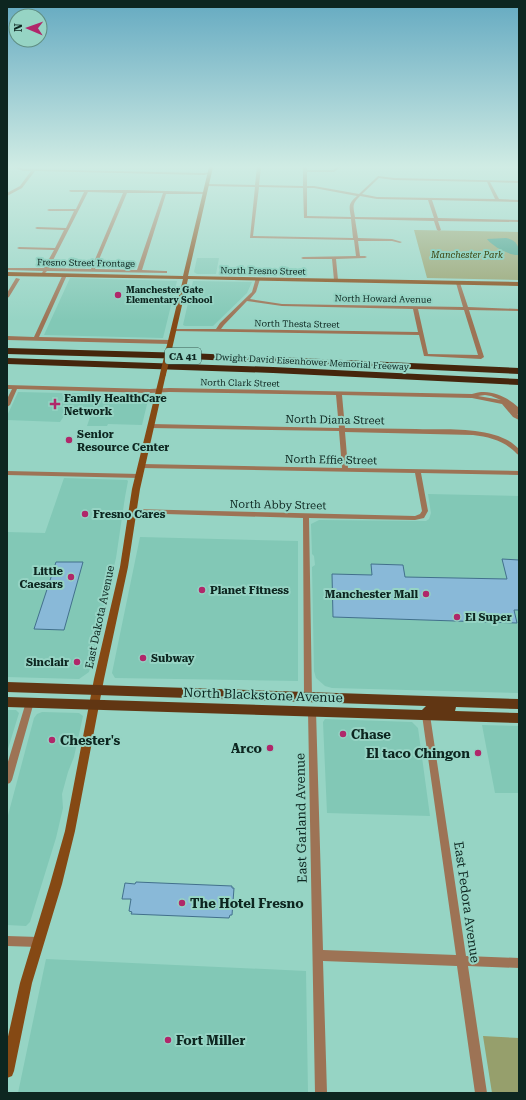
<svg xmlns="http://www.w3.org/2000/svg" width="526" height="1100" font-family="'Roboto Serif',serif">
  <rect width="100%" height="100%" fill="#96d4c4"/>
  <path fill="#82c8b6" d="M197,258h22l-3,16h-19l-3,-2z
    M70,278l107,3 -14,57 -119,-3z
    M193,281h2l57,1 -5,11 -34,33h-28l-2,-1z
    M18,392l130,3 1,1 -7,29 -34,-1 -1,2h-20l4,-12 -25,-1 -6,9 -53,-2v-4z
    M64,478l63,2 1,1 -3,16 -9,61 -27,114 -10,7 -72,-2v-145l38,1z
    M428,494l91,2v197l-187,-5 -7,-2 -9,-8 -2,-7 -2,-104 3,-2 -1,-9 -2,-2 -1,-30 8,-4 107,1 3,-2 2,-6z
    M140,537l158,4v140l-183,-3 -3,-5z
    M7,710h9l3,3 -12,39z
    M42,712l37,1 4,3 -9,41 -6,15 -6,22 1,14 -7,30 -26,84 -4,4 -19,-1v-106l27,-101 3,-4z
    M325,719l87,3 6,6 12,88 -103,-3 -4,-91z
    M482,725l37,1v67h-24z
    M46,959l260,12 2,122h-290z"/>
  <path fill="#969f6c" d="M414,230l105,2v48l-92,-2z
    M483,1036l36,2v55h-27z"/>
  <path fill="#409b87" d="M506,238c10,2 13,7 13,17 -9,1 -27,-9 -32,-16z"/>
  <path fill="#89b9d8" stroke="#42708c" d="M502,559l17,1v50h-5l3,13 -184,-6 -1,-43 40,1 -1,-11 32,1 2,12 102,2z
    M56,562h27l-19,68 -30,-1z
    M136,882l96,4v2h2l-2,27h-2l-1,3 -98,-4 1,-2 -3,-1 2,-12h-9l3,-16 10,1z"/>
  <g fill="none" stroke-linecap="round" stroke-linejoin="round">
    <path fill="#9d7355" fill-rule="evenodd" d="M13,167h6l4,2 181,4 6,-1 2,1 -8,2 -169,-4 -13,17 -15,8v-3l13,-7 11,-15h-8z
      M257,167h4l-2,18 44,1v-19h4v3h26l4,-3h4l-7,5h-27v14h7l45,8 19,-18 16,2 125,3v2l-29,-1 9,17 20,1v2l-87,-2 6,18 81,2v2l-81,-1 3,9 -2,1 -2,-1 -3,-9 -79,-2 3,19 34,1 10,3 -2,1 -8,-2h-34l2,15h5l2,1 -2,1 -29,1 2,21 -2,1 -2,-1 -2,-21h-29l-2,-1 2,-1 53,-1 -2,-16 -104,-2 5,-51 -48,-1 -2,-1 2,-1 48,1zM379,178l15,2 93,2 8,17 -118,-2 -15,-3zM259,187l44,1 1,30 47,1 2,19 -100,-2zM307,188h7l43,8c-9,8 -8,10 -6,21l-44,-1zM360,196l17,3 51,1 6,18 -79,-1c-2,-11 -3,-13 5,-21z
      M70,190h56l79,2 2,1 -2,1h-39l-24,76 23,1h2v2l-120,-2 -3,3 -2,-1 1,-2 -36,-1v-2h37l10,-18 -35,-1 -2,-1 2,-1 36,1 9,-18 -27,-1 -2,-1 2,-1 29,1 8,-17h-25l-2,-1 2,-1h27l8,-17h-13l-2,-1zM88,192l35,1 -32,76 -42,-1zM127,193h36l-26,77 -42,-1z
      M63,274l4,1 -28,62 131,3 3,2 -3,2 -163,-4v-4l27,1z
      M16,278l4,1 -11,18 -2,1v-5z
      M256,278l4,1 -4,13 -6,7 32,5 181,3 -7,-24 2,-1 2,1 8,24 51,2v2l-50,-1 15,47 -3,2 -57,-3 -5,-21 -246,-4 -2,-1 2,-1h43l4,-6 32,-31zM247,301l35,5 131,3 5,23 -197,-3 3,-4zM418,309l46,1 14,45 -50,-1z
      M7,385l143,4 19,-1 303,6c17,-6 34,2 46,13l1,2v6l-2,-1 2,2v4l-6,-3 -11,-13 -30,-6 -130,-3 3,33c23,0 47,1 71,1 30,1 81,-4 103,20v6l-2,-1c-12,-13 -27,-17 -44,-19l-128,-3 3,36 171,3v4l-98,-2 7,38 -4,7 -9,2 -106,-2 3,179 -1,3 -3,1 -3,-1 -1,-3 -1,-179 -171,-5 -3,-2 3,-2 283,7 5,-2 2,-3 -7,-38 -273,-5 -3,-2 3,-2 200,4 -3,-37 -188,-3 -3,-2 3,-2 188,4 -3,-33 -167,-3 -19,1 -133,-4 -7,16 -3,2v-8l5,-10h-5zM485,395l6,1 10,4 -23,-4z
      M7,471l133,3 3,2 -3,2 -133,-3z
      M30,698l3,1 1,3 -22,78 -2,3 -3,1v-19l19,-63 1,-3z
      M312,707l3,1 1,3 7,239 133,5 -34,-240 1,-3 3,-1 3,1 1,3 36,241 53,2v10l-51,-2 19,127h-12l-18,-127 -134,-5 4,132h-12l-7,-382 1,-3z
      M7,936l31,1 4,1 1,4 -1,4 -4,1 -31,-1z"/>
    <path fill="#854914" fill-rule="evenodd" d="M209,167h4l-25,109 331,6v4l-331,-7 -16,70 -3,2 -3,-2 17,-70 -176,-3v-4l176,4z
      M163,372l3,2 -26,115 -12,78 -24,112 -29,152 -13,53 -30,99 -18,88 -2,5 -5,2v-37l13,-58 30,-99 15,-53 29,-152 26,-112 12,-78 28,-115z"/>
    <path fill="#613613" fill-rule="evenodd" d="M7,682l512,17v10l-63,-2 -1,4 64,2v10l-512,-16v-10l415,13 4,-4 -419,-14z"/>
    <path fill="#45250c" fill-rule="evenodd" d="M7,348l181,5 331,15v6l-331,-15 -181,-5z
      M7,358l266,9 246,12v6l-246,-12 -266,-9z"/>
    <path stroke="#854914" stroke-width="6" d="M163,374l6,-25"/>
  </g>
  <linearGradient id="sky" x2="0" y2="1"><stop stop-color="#65aac1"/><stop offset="0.52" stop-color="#d0ece4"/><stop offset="1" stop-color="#d0ece4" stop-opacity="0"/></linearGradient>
  <rect width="526" height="321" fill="url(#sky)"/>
  <g fill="#b0276a" stroke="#96d4c4" stroke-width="1.5">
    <circle cx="118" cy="295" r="4"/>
    <path d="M53 398h4v4h4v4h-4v4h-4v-4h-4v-4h4z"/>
    <circle cx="69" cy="440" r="4"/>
    <circle cx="85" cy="514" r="4"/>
    <circle cx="71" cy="577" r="4"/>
    <circle cx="202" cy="590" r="4"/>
    <circle cx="426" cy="594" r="4"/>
    <circle cx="457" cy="617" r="4"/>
    <circle cx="143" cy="658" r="4"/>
    <circle cx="77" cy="662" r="4"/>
    <circle cx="343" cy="734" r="4"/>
    <circle cx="52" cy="740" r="4"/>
    <circle cx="270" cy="748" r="4"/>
    <circle cx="478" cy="753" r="4"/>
    <circle cx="182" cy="903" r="4"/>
    <circle cx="168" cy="1040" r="4"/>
  </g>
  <g text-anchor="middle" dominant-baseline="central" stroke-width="4" stroke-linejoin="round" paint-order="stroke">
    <g font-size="9" font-style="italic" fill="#39400a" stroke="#96d4c4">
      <text x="467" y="255">Manchester Park</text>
    </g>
    <g font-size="9" fill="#0d2620" stroke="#96d4c4">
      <text transform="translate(86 263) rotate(1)">Fresno Street Frontage</text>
      <text transform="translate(263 271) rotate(1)">North Fresno Street</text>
      <text transform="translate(383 299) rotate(1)">North Howard Avenue</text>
      <text transform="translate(297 324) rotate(1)">North Thesta Street</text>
      <text transform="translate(312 362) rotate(3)">Dwight David Eisenhower Memorial Freeway</text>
      <text transform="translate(240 383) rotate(1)">North Clark Street</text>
    </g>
    <g font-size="9" font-weight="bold" fill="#0d2620" stroke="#96d4c4" text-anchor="start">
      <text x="126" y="290">Manchester Gate<tspan x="126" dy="10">Elementary School</tspan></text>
    </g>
    <rect fill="#96d4c4" stroke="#365a51" stroke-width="1" x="165" y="348" width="36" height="16" rx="3"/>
    <g font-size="10" font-weight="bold" fill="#0d2620">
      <text x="183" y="356">CA 41</text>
    </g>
    <g font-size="11" font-weight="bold" fill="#0d2620" stroke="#96d4c4" text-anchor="start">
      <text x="64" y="398">Family HealthCare<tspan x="64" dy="13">Network</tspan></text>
      <text x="77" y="434">Senior<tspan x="77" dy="13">Resource Center</tspan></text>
      <text x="93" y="514">Fresno Cares</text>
      <text x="63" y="571" text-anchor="end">Little<tspan x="63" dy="13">Caesars</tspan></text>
      <text x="210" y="590">Planet Fitness</text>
      <text x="418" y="594" text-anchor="end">Manchester Mall</text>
      <text x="465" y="617">El Super</text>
      <text x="151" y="658">Subway</text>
      <text x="69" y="662" text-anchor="end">Sinclair</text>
    </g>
    <g font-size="11" fill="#0d2620" stroke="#96d4c4">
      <text transform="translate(335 420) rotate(1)">North Diana Street</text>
      <text transform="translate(331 460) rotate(1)">North Effie Street</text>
      <text transform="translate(278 505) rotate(1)">North Abby Street</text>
      <text transform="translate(100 617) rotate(-78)">East Dakota Avenue</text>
    </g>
    <g font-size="13" fill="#0d2620" stroke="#96d4c4">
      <text transform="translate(263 695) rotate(2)">North Blackstone Avenue</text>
      <text transform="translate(301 818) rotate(-91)">East Garland Avenue</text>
      <text transform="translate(467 902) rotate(82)">East Fedora Avenue</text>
    </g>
    <g font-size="13" font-weight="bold" fill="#0d2620" stroke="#96d4c4" text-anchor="start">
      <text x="351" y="734">Chase</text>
      <text x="60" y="740">Chester's</text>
      <text x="262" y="748" text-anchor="end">Arco</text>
      <text x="470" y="753" text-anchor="end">El taco Chingon</text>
      <text x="190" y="903">The Hotel Fresno</text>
      <text x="176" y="1040">Fort Miller</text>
    </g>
  </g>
  <rect width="526" height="1100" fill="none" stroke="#0d2620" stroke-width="16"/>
  <g transform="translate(28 28) rotate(272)"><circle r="19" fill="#96d4c4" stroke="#5f8e82"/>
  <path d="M0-3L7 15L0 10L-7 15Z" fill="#b0276a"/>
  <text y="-6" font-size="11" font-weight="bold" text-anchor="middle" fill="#0d2620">N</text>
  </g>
</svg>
